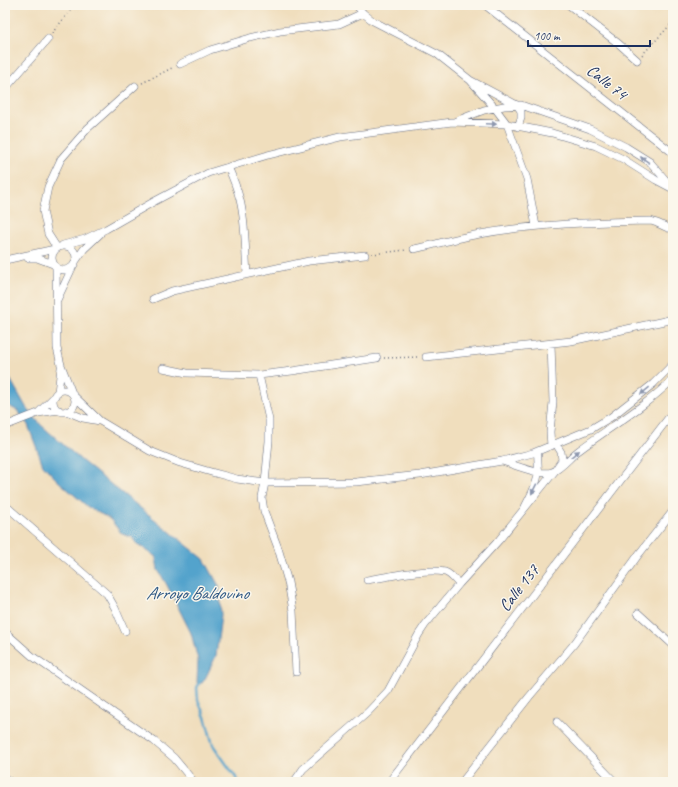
<svg xmlns="http://www.w3.org/2000/svg" width="678" height="787" font-family="Caveat,sans-serif">
  <rect width="100%" height="100%" fill="#fbf7ec"/>
  <filter id="ink" filterUnits="userSpaceOnUse"><feTurbulence type="fractalNoise" baseFrequency=".025" numOctaves="2"/><feDisplacementMap in="SourceGraphic" scale="8" xChannelSelector="R" yChannelSelector="G"/><feConvolveMatrix kernelMatrix="1 2 1 2 8 2 1 2 1" color-interpolation-filters="sRGB"/></filter>
  <filter id="wash" filterUnits="userSpaceOnUse"><feTurbulence type="fractalNoise" baseFrequency=".012" numOctaves="4" result="noise"/><feDisplacementMap in="SourceGraphic" scale="16" xChannelSelector="R" yChannelSelector="G"/><feGaussianBlur stdDeviation="0.9" result="paint"/><feColorMatrix in="noise" values="0 0 0 0 0 0 0 0 0 0 0 0 0 0 0 0 0 1.4 0 .05"/><feComposite in="paint" operator="in"/></filter>
  <g filter="url(#wash)">
    <rect width="100%" height="100%" fill="#f0debd"/>
    <path fill="#52a3cc" stroke="#366995" d="M5,370l21,37 15,18 41,36 122,98 15,27 2,29 -5,41 -11,23 -3,4h-5l1,-23 -7,-27 -24,-48 -9,-15 -2,-13 -20,-14 -4,-6 -10,-3 -12,-15 -22,-12 -31,-27 -14,-15 -15,-40 -10,-14 -13,-7z"/>
    <g fill="none" stroke-linecap="round" stroke-linejoin="round">
      <path stroke="#52a3cc" stroke-width="2.5" d="M199,683l-2,5 1,12 7,17 8,28 26,37"/>
    </g>
  </g>
  <g filter="url(#ink)">
    <g fill="none" stroke-linecap="round" stroke-linejoin="round">
      <g stroke="#666c7f" stroke-width="8">
        <path id="minor" d="M356,5l7,8 10,8 64,33 33,26
          M485,5l188,148
          M569,5l50,39 18,16
          M180,64l30,-14 40,-12 30,-7 59,-7 24,-11
          M5,89l43,-50
          M456,121l28,-11 20,-4 17,-1 69,24 36,18 24,15 20,23
          M518,127l3,-9v-7l-4,-6 -47,-25 25,28 12,16 20,55 9,47
          M228,167c5,11 9,21 12,33 6,24 5,50 7,74
          M63,245l22,-6 21,-10 49,-28 53,-28 60,-18 72,-18 112,-15 55,2 45,9 44,13 27,13 33,21 17,9
          M52 258a12 12 0 1 1 24 0a12 12 0 1 1-24 0Z
          M57,248l-9,-14 -5,-23 5,-24 13,-28 27,-31 47,-42
          M414,249c22,-5 44,-11 66,-15 56,-10 113,-12 171,-13l6,2 11,5
          M28,258h9l16,6
          M5,260l50,-11
          M75,262l9,-13 16,-15
          M56,267l1,81 4,17 11,28
          M153,299l19,-8 137,-30 56,-6
          M57,300l16,-34
          M551,344l2,58 -3,30 1,14
          M426,357l145,-16 98,-21 4,-4
          M163,368l24,5 72,2 33,-4 85,-13
          M259,375l10,45v21l-4,42 -3,15 2,13 14,37 10,34 5,29 3,61
          M53 401a11 11 0 1 1 22 0a11 11 0 1 1-22 0Z
          M58,392l3,-24
          M74,396l26,25 50,30 30,12 31,9 26,7 28,4 91,-1 64,-7 82,-14 31,-8 58,-24 20,-12 42,-33 20,-20
          M66,411l17,7 17,3
          M38,413l17,-17
          M5,426l33,-13 21,-3
          M538,451c-1,8 1,15 0,23 -1,12 -9,24 -14,35l30,-37 8,-12 -1,-8 -5,-8
          M502,461c13,4 38,15 50,11 8,-2 19,-16 26,-21 32,-24 67,-44 95,-72
          M5,505l102,89 8,14 10,23
          M367,580c21,-3 57,-12 78,-8 6,2 10,8 14,12
          M638,613l35,32
          M5,632l27,24 122,85 20,17 20,24
          M557,722l58,60
          M5,778l5,4
          M294,782l9,-13 65,-57 20,-21 31,-57 6,-9 34,-41 40,-44 25,-31
          M389,782l284,-370
          M462,782l67,-85 45,-53 65,-90 34,-43"/>
      </g>
      <path stroke="#666c7f" stroke-width="1.5" stroke-dasharray="1 3" stroke-linecap="butt" d="M52,33l23,-28
        M642,55l31,-33
        M142,83l32,-16
        M372,254l34,-4
        M384,358l35,-1"/>
      <use href="#minor" stroke="#fff" stroke-width="7"/>
    </g>
    <defs><path id="oneway-solid" d="M-6-.8H1V-3.2L6.5 0L1 3.2V.8H-6Z"/></defs>
    <g fill="#8d97ae">
      <use href="#oneway-solid" transform="translate(491 124) rotate(2)"/>
      <use href="#oneway-solid" transform="translate(645 160) rotate(-145)"/>
      <use href="#oneway-solid" transform="translate(645 391) rotate(141)"/>
      <use href="#oneway-solid" transform="translate(575 454) rotate(-38)"/>
      <use href="#oneway-solid" transform="translate(534 489) rotate(117)"/>
    </g>
  </g>
  <g text-anchor="middle" dominant-baseline="central" stroke-width="3" stroke-linejoin="round" paint-order="stroke">
    <g font-size="17" fill="#1b2f5e" stroke="#fbf7ec">
      <text transform="translate(607 82) rotate(38)">Calle 74</text>
      <text transform="translate(519 588) rotate(-52)">Calle 137</text>
    </g>
    <g font-size="18" font-style="italic" fill="#2e5884" stroke="#fbf7ec">
      <text x="197" y="593">Arroyo Baldovino</text>
    </g>
  </g>
  <rect width="678" height="787" fill="none" stroke="#fbf7ec" stroke-width="20"/>
  <path d="M528 40v6h122v-6" fill="none" stroke="#1b2f5e" stroke-width="2"/>
  <text x="534" y="40" font-size="12" fill="#1b2f5e" stroke="#fbf7ec" stroke-width="3" paint-order="stroke">100 m</text>
</svg>
